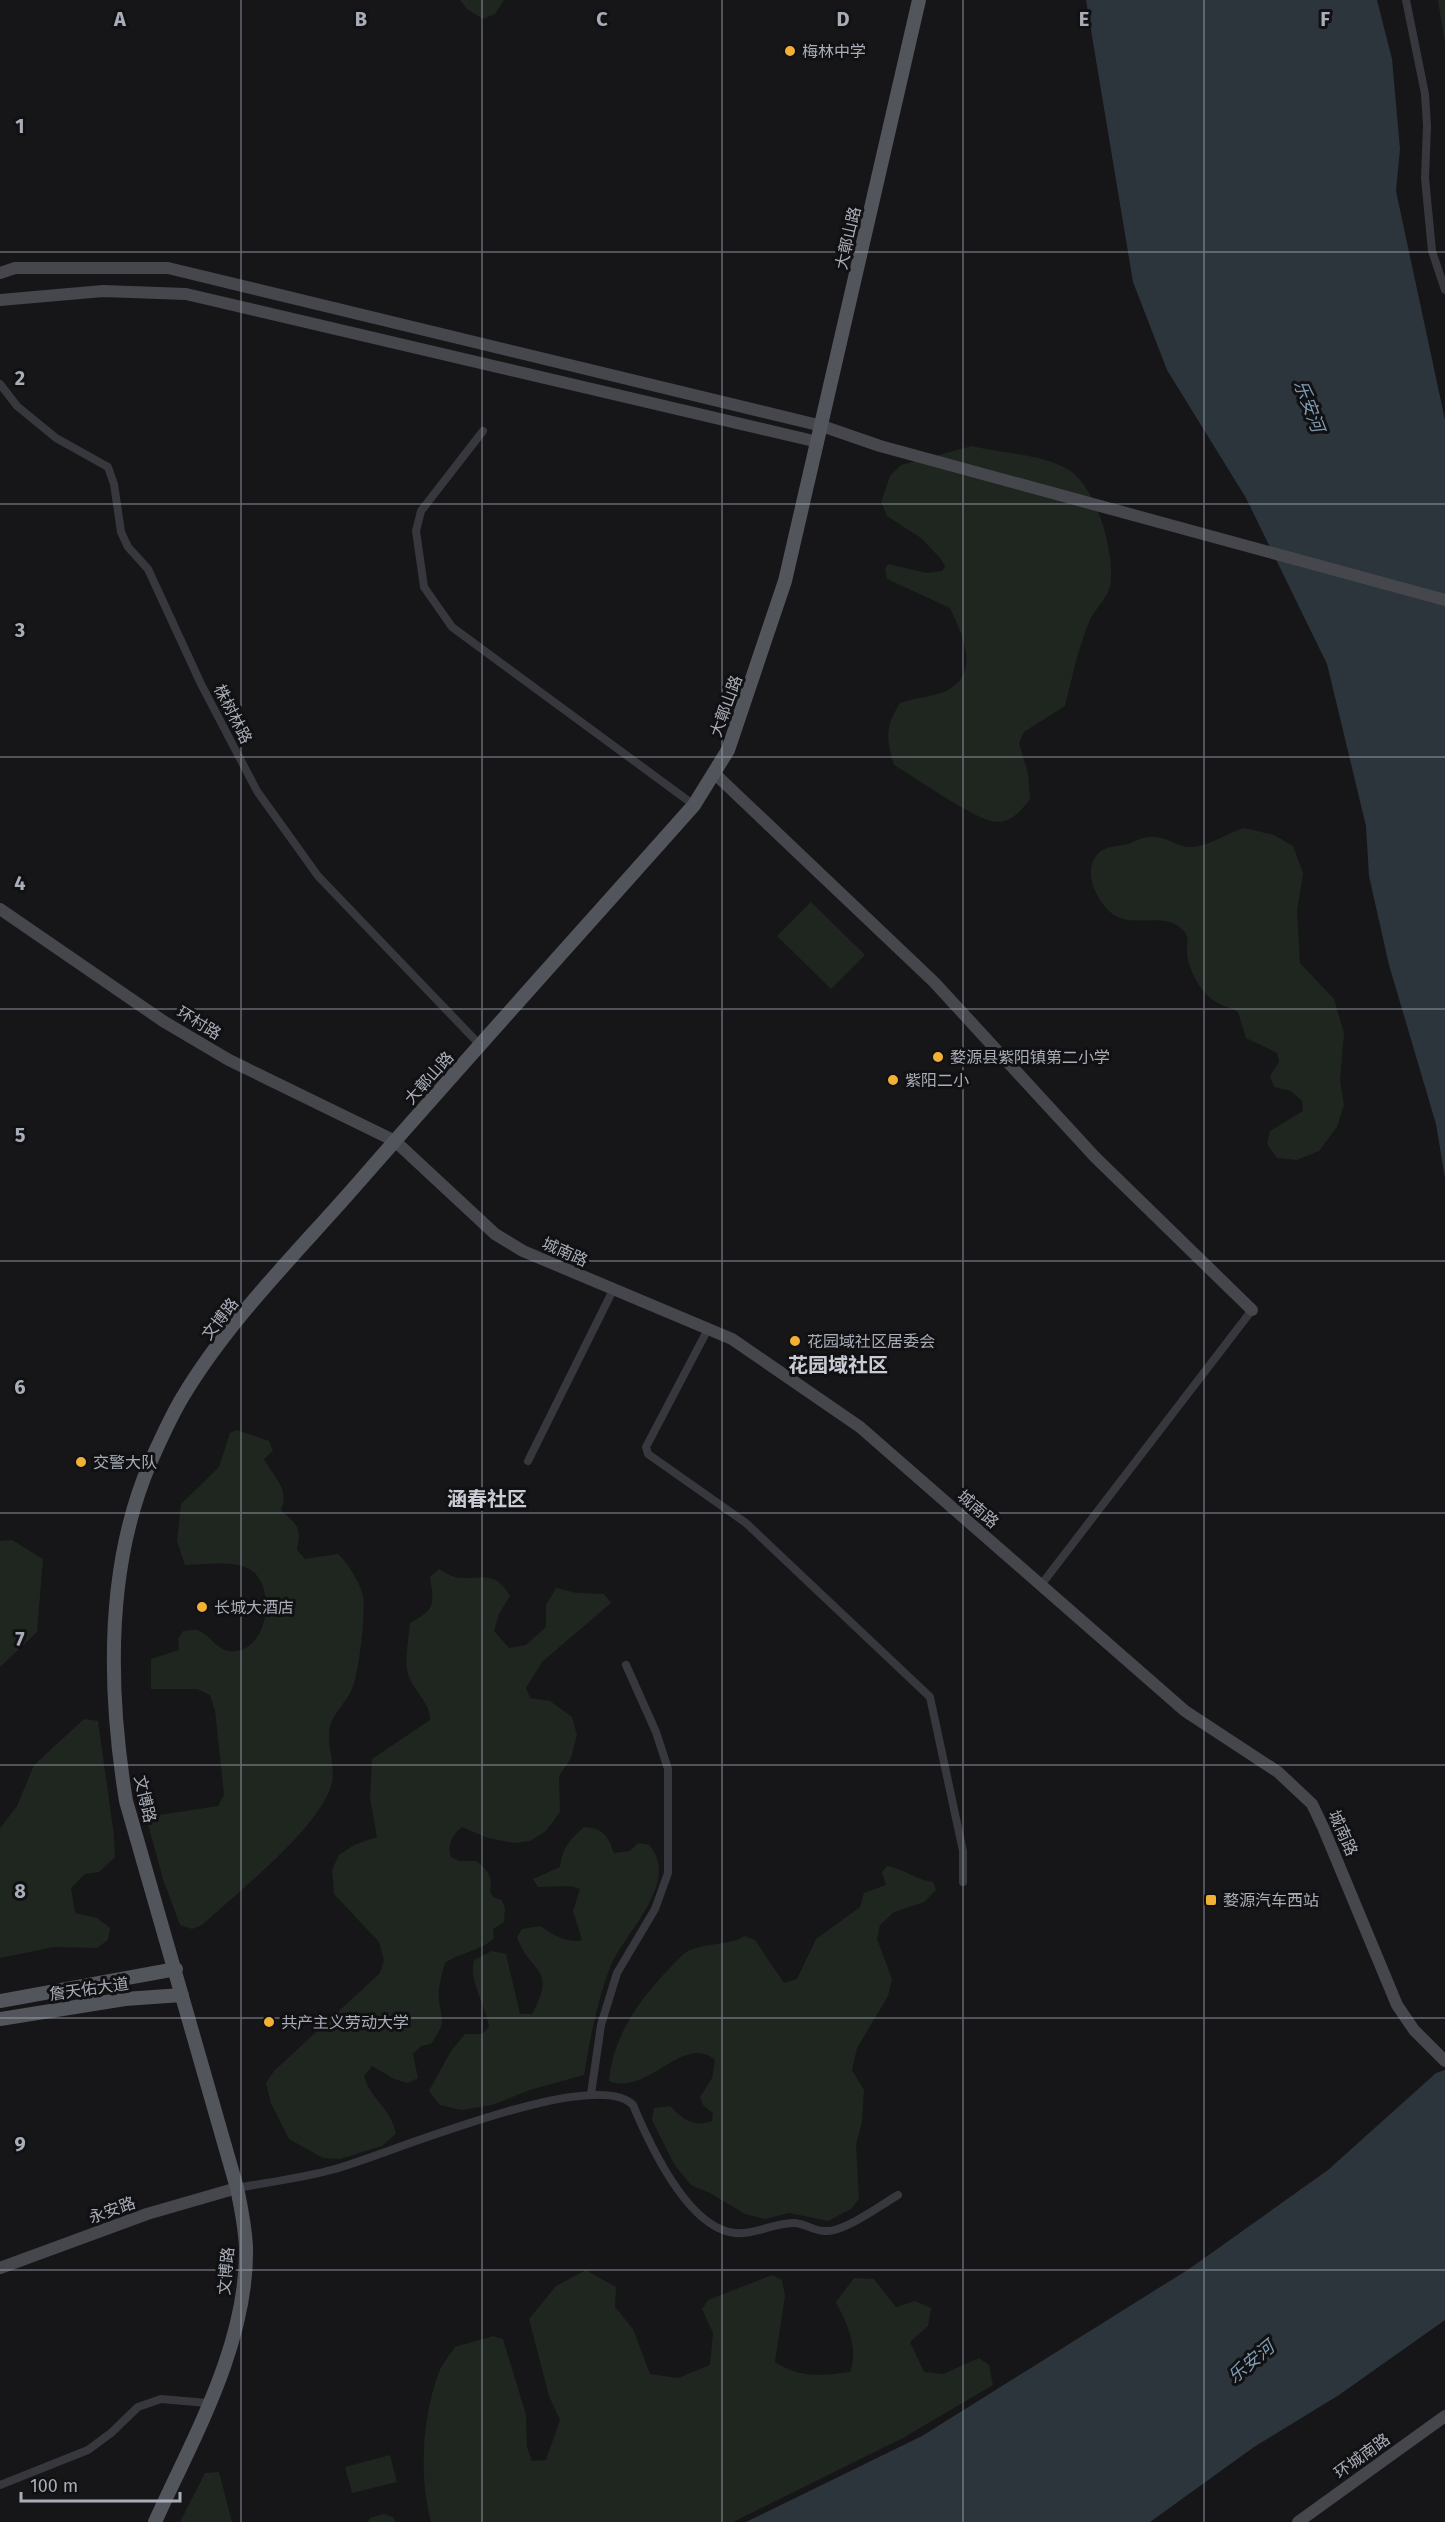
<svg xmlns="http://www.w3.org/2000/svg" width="1445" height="2522" font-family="'Fira Sans','Noto Sans SC',sans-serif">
  <rect width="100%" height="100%" fill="#161618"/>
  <path fill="#1e261f" d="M460,0h44l-9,14 -12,5 -16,-10z
    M1438,0h7v43l-7,-42z
    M972,446c32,8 69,7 97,24 27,17 44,78 42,108 0,19 -15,28 -22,44 -11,26 -17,57 -24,84l-41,26 -5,11 9,30 2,26c-9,12 -17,22 -33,23 -19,0 -84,-46 -103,-57 -8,-27 -9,-38 6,-62 14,-5 32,-6 46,-12 36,-17 16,-57 4,-83l-63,-29 -2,-9 3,-6 39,9 15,-2 3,-4 -4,-8 -20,-21 -34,-22 -6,-14 9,-26 11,-11z
    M1244,828l30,7 19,11 10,27 -6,39 3,51 34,36 10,34 -4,48 4,24 -7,22 -18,24 -22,9 -20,-2 -10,-14 3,-13 33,-20 -1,-10 -11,-10 -17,-4 -4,-11 9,-14 -2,-9 -31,-15 -8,-26c-8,-5 -22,-8 -28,-14 -12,-10 -21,-29 -23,-44 -1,-10 4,-17 -5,-25 -21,-19 -52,2 -73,-18 -15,-15 -28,-44 -8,-60 7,-5 19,-5 27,-7 8,-3 17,-8 26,-7 14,0 24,11 39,10 18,-2 34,-14 51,-19z
    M811,902l54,53 -34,34 -54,-53z
    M237,1430l32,11 4,10 -9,8c10,19 26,29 17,51 16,16 21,15 16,40l8,9 33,-5c9,8 23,30 25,42 3,17 -4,79 -12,95 -5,11 -18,23 -21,35 -5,21 10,45 -2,68 -21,44 -89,97 -126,131l-10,4 -12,-4 -17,-46 -17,-62 72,-11 6,-11 -9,-84 -5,-16 -13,-6h-46v-30l28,-9 -1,-11 5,-8c4,0 10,-2 14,-1 15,5 20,24 39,21 34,-4 40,-68 13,-82 -16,-9 -45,-4 -64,-4l-8,-24 4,-37 38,-37 11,-34z
    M12,1540l31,19 -6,73 -37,35v-126z
    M439,1569c6,3 14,9 22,9 24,1 34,-7 49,18l-11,18 -5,17 15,17 17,-3 20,-18v-22l10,-17 21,5 27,1 7,9 -69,59 -16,26 4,10 20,3 22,16 5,18 -6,23 -12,18 1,36 -14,19 -16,10 -16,2 -26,-5 -26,-11c-10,9 -15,16 -11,30l8,4h17c11,8 17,16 14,30l3,6 9,3 3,9 -1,13 -11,7 1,9c-13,13 -33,14 -49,25 -3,11 -7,23 -6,35 2,25 9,21 -8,46l-10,2 -8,8 5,24 -10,5 -14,-4 -22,-13 -8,10c7,24 27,32 32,58l-14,12 -42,13 -17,-1 -34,-19 -18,-36 -5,-20 8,-12 106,-98 4,-13 -5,-18 -45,-48 -2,-24 7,-15 15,-10 23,-8 -7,-39 2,-39 58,-39c1,-17 -17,-29 -22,-46 -4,-14 1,-36 2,-51 26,-14 24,-18 20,-46z
    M84,1719l14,2 16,114 1,22 -16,15 -14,2 -14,14 4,25 22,5 13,10 -2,12 -11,8 -43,-1 -54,11v-130l17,-22 17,-41z
    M584,1827c19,1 24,9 30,26l16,-2 8,-8 11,2c33,37 -26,89 -39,122 -13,35 -20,72 -26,108l-54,15 -38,15 -31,5 -21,-5 -11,-14 22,-40 14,-17h17l7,-7c-3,-22 -21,-47 -15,-67l18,-9 14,3 14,60h12c26,-47 -2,-40 -15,-77l5,-8 18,-3c13,8 26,18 42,14l-9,-29 7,-22 -9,-3 -33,1 -5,-8 27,-12c2,-19 10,-28 24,-40z
    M887,1866c17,3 29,14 46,16l3,8 -12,12 -30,10 -14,13 -3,14 15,40 -4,17 -31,52 -5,22 12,20 -2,32 -6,22 3,55 -8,10 -23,12 -39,-8 -24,6 -20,-5 -35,-21 -19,-8 -17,-21 -22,-44 2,-12 16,-2c13,13 23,22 42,15l1,-8 -10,-8 -3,-8 12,-19 3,-18c-31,-28 -68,37 -106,21 4,-44 29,-80 59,-111 6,-6 13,-15 20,-19 19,-9 40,-5 57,-15l10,4 29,43 13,-4 19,-40 44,-32 4,-14 22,-8 -4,-13z
    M586,2270l30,17 -1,20 18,22 17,45 28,4 32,-13 3,-32 -11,-24 6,-9 64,-25 10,5 3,16 -10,66c23,16 48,14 75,10 9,-25 -3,-48 -14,-70l18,-24 20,1 22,28 19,-6 16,7 -3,18 -18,16 14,30 19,2 36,-16 10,7 4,20 -90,53 -170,84h-302c-12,-45 -9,-103 7,-147 3,-10 11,-19 17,-28l38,-11 10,3 23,76 1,32 5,14 14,-1 14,-40 -11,-24 -20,-77 27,-33z
    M390,2455l7,27 -45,11 -7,-26z
    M219,2472l13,50h-52l25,-49z
    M384,2514l9,3 3,5h-28l2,-4z"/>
  <path fill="#2c353c" d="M1086,0h291l15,59 8,90 -4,42 49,229v758l-9,-54 -47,-159 -20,-89 -3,-50 -39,-162 -81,-166 -79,-128 -34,-88z
    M1445,2070v250l-106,75 -85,52 -104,75h-404l176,-86 267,-167 139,-99 108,-97z"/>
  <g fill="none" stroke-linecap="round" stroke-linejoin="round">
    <path stroke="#37383d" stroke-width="8" d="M1406,0l19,94 2,32 -2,52 7,73 13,39
      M0,384l17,22 39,32 52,29 6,17 7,48 7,15 20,22 53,115 56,107 61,85 162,169
      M483,431l-62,80 -5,20 8,56 28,40 242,178
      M708,1329l-62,118 2,7 98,69 184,174 33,154v31
      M528,1461l85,-171
      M1041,1585l211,-275
      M591,2094l10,-69 16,-52 38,-64 13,-36v-104l-12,-37 -30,-67
      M237,2188c32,-6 66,-10 98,-19 51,-14 260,-104 298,-64 16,38 54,123 102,128 19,2 39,-10 59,-10 10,0 20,8 31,8 18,2 56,-26 73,-36
      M0,2485l88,-35 23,-17 27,-26 23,-8 47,4"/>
    <path stroke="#45474d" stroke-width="12" d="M0,273l15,-5h153l654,158 58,20 565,154
      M0,300l103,-9 83,3 632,148
      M714,773l220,209 161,175 157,153
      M0,909l163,112 66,39 166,81 100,93 28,17 209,88 128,88 325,284 93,61 34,32 11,23 74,178 17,25 31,31
      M0,2268l147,-54 90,-26
      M1298,2522l147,-106"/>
    <path stroke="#53555c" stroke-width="14" d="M0,2001l176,-32
      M0,2019l125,-20 57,-4
      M155,2522c39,-86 93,-179 91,-275 -1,-20 -5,-40 -9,-59l-111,-387c-18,-111 -21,-233 24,-338 10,-22 20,-45 32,-65 47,-79 116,-146 176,-215 111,-127 224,-252 336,-378l34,-55 57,-169 134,-581"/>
  </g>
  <path fill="none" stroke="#a8adb8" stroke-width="1.5" stroke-opacity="0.55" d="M241,0v2522M482,0v2522M722,0v2522M963,0v2522M1204,0v2522M0,252h1445M0,504h1445M0,757h1445M0,1009h1445M0,1261h1445M0,1513h1445M0,1765h1445M0,2018h1445M0,2270h1445"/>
  <g fill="#f2b134" stroke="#111113" stroke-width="2">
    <circle cx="790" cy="51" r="6"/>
    <circle cx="938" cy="1057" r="6"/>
    <circle cx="893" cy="1080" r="6"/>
    <circle cx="795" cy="1341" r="6"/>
    <circle cx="81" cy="1462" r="6"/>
    <circle cx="202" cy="1607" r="6"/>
    <rect x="1205" y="1894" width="12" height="12" rx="3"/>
    <circle cx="269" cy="2022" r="6"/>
  </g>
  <g text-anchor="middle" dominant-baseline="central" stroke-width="6" stroke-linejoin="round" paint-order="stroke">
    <g font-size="16" fill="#a8adb8" stroke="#111113" text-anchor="start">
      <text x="802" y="51">梅林中学</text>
      <text x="950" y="1057">婺源县紫阳镇第二小学</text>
      <text x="905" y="1080">紫阳二小</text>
      <text x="807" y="1341">花园域社区居委会</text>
      <text x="93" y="1462">交警大队</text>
      <text x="214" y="1607">长城大酒店</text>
      <text x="1223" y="1900">婺源汽车西站</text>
      <text x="281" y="2022">共产主义劳动大学</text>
    </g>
    <g font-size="16" fill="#a8adb8" stroke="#111113">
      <text transform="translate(848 238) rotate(-77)">大鄣山路</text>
      <text transform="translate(726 706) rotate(-70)">大鄣山路</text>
      <text transform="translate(233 714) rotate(63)">株树林路</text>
      <text transform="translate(199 1023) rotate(31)">环村路</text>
      <text transform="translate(429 1078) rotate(-48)">大鄣山路</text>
      <text transform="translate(565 1252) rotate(24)">城南路</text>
      <text transform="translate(220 1319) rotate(-52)">文博路</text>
      <text transform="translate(978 1509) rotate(41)">城南路</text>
      <text transform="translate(145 1799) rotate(77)">文博路</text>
      <text transform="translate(1343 1833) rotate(66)">城南路</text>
      <text transform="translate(89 1989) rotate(-8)">詹天佑大道</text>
      <text transform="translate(112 2210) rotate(-20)">永安路</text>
      <text transform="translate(226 2271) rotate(-85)">文博路</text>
      <text transform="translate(1362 2456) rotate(-36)">环城南路</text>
    </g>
    <g font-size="18" font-style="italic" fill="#7f9bb3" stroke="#111113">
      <text transform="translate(1309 406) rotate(69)">乐安河</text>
      <text transform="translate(1251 2362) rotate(-40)">乐安河</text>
    </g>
    <g font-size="20" font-weight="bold" fill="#c9ccd4" stroke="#111113">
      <text x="838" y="1365">花园域社区</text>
      <text x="487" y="1499">涵春社区</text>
    </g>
  </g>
  <g font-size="20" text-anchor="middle" font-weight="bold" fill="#a8adb8" stroke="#111113" stroke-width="6" stroke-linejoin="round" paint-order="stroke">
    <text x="120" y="26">A</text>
    <text x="361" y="26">B</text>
    <text x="602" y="26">C</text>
    <text x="843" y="26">D</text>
    <text x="1084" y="26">E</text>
    <text x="1325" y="26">F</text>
    <text x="20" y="133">1</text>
    <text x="20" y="385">2</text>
    <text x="20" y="637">3</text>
    <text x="20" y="890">4</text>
    <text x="20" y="1142">5</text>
    <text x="20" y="1394">6</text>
    <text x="20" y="1646">7</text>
    <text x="20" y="1898">8</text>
    <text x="20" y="2151">9</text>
  </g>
  <path d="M21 2492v9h159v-9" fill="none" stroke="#a8adb8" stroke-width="3"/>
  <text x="30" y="2492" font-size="18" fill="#a8adb8" stroke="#111113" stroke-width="4.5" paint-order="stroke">100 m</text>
</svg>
